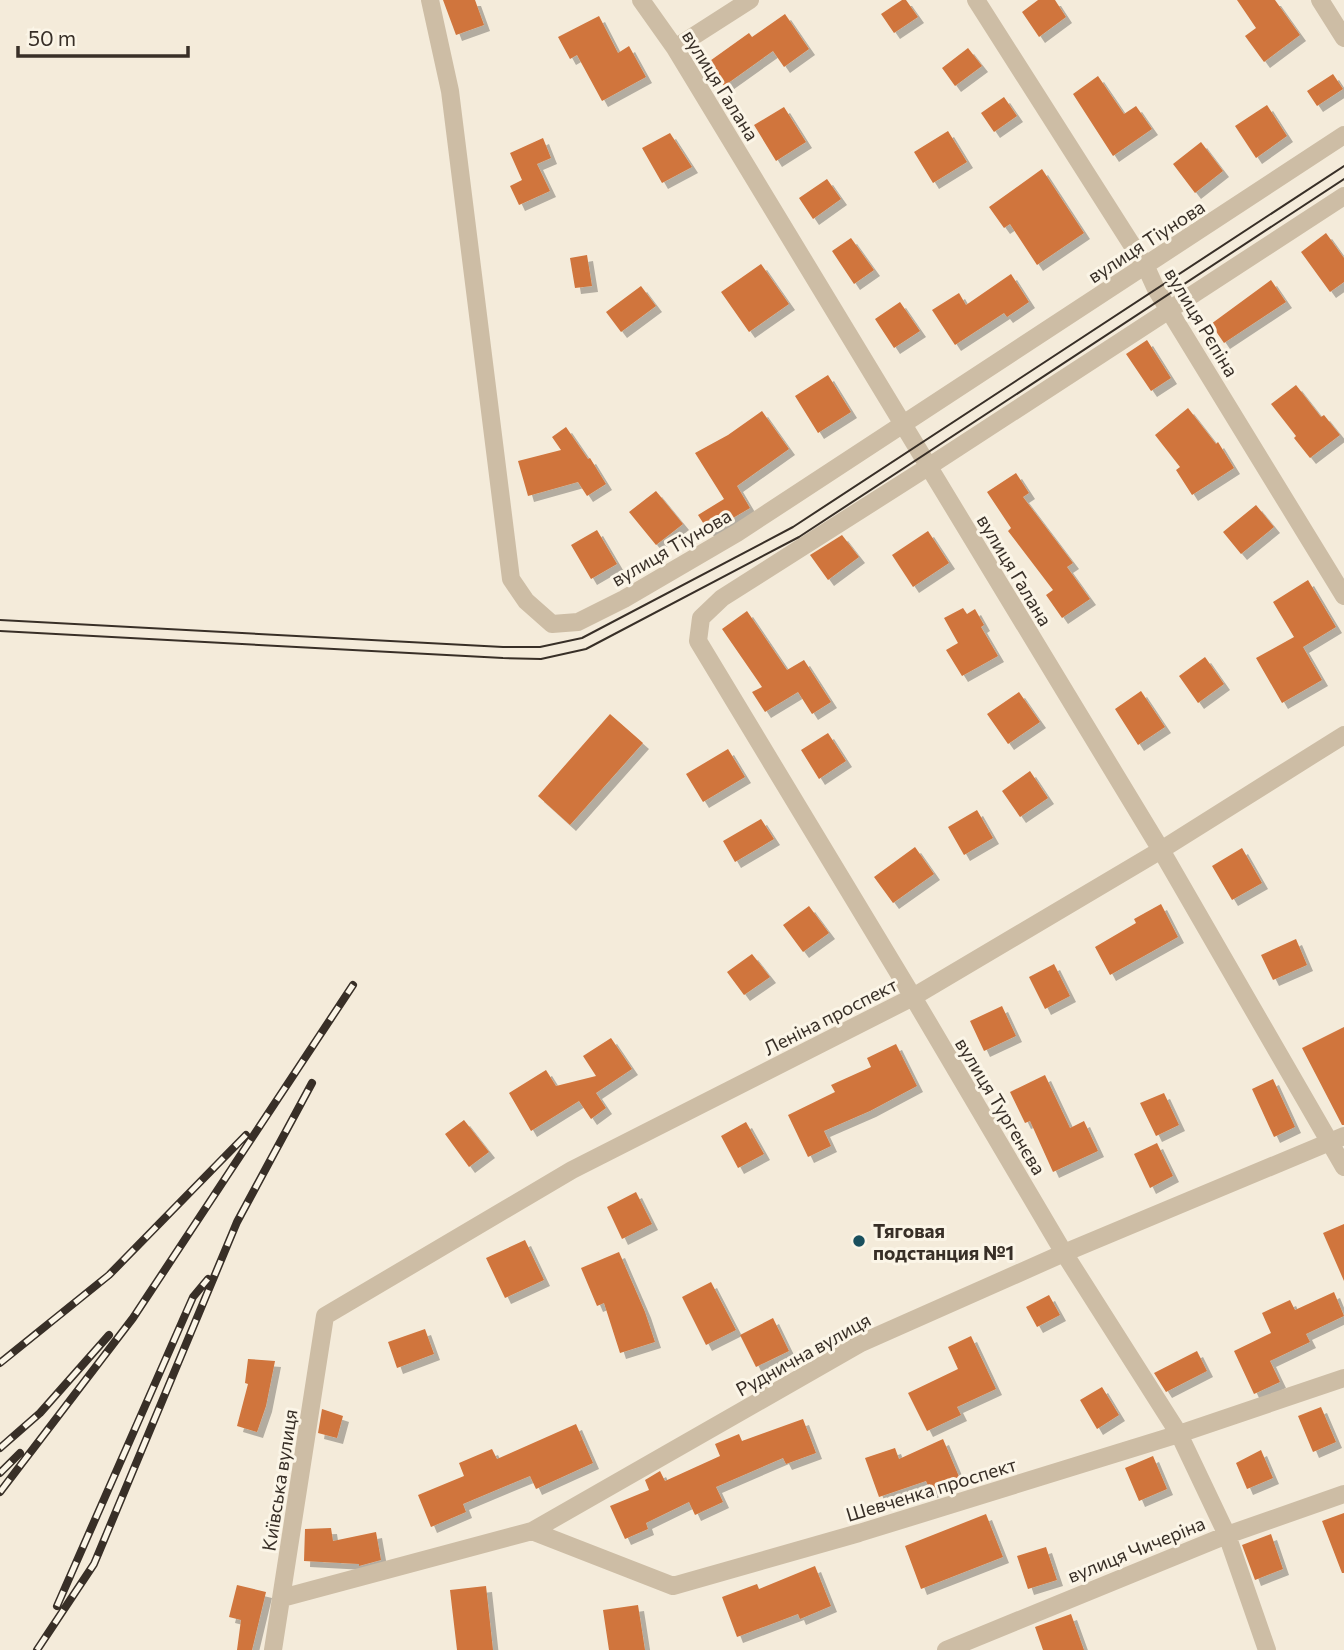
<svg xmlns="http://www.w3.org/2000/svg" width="1344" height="1650" font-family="Commissioner,sans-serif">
  <defs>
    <filter id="shadow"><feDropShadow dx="6" dy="6" stdDeviation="0" flood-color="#0004"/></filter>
  </defs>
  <rect width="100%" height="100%" fill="#f4ebda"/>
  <path fill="#d0753c" filter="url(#shadow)" d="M443,0h32l9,25 -28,10z
    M902,0h4l12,17 -24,16 -13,-19z
    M1038,0h17l11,17 -27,20 -17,-25z
    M1237,0h38l25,35 -36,27 -19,-26 11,-8z
    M785,14l24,35 -25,18 -11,-16 -49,35 -17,-23 42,-30 3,4z
    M599,16l19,37 11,-7 17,31 -44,24 -25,-46 -7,4 -12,-22z
    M968,48l14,18 -27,20 -13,-18z
    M1333,74l10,15 -26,17 -10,-15z
    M1098,76l26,38 12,-8 16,23 -39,27 -40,-62z
    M1004,97l13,19 -23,16 -13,-19z
    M1267,105l20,31 -31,22 -21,-32z
    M784,107l22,35 -30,19 -22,-36z
    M948,131l19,31 -34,21 -19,-31z
    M670,133l22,34 -30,16 -20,-35z
    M543,138l8,20 -14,6 13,27 -31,14 -9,-19 12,-6 -12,-27z
    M1201,142l22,29 -28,22 -22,-29z
    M1042,169l42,64 -47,32 -27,-41 -6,4 -15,-21z
    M827,179l14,20 -28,20 -14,-21z
    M1326,233l18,25v24l-14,10 -29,-40z
    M851,238l23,32 -20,14 -22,-33z
    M587,255l5,31 -17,2 -5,-30z
    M761,264l28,40 -40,28 -28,-40z
    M1011,274l18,28 -22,15 -3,-4 -49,32 -23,-35 27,-17 7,12z
    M1271,280l15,22 -62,41 -13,-19z
    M641,286l15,20 -35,26 -15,-20z
    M900,302l20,29 -26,17 -19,-29z
    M1147,340l24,38 -20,13 -25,-37z
    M828,375l23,37 -33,21 -23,-37z
    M1296,385l25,32 3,-2 16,20 -30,23 -16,-20 2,-2 -25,-32z
    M1188,408l28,36 2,-2 16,26 -42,27 -16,-25 4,-3 -25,-32z
    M762,411l27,38 -52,37 13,22 -41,24 -11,-17 26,-16 -29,-46 33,-18z
    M566,427l22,32 2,-1 16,26 -19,12 -9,-14 -50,14 -10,-35 43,-11 -9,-13z
    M1016,473l13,20 -6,4 50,66 -6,4 23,32 -28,19 -16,-23 7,-5 -45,-59 3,-3 -24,-36z
    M656,491l27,33 -27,21 -27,-33z
    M1256,505l18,22 -33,27 -18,-22z
    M597,530l20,34 -26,15 -20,-34z
    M928,531l21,32 -36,24 -21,-32z
    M842,535l17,22 -31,23 -18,-25z
    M1308,580l28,47 -33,20 19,33 -40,23 -26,-45 38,-21 -21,-35z
    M963,608l4,6 8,-5 9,16 -3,2 17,29 -36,20 -16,-26 12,-7 -14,-25z
    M747,611l40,59 17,-10 27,42 -19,12 -14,-22 -33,20 -13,-20 10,-5 -40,-58z
    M1205,657l19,27 -26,19 -19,-27z
    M1141,691l24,36 -27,18 -23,-36z
    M1019,692l21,30 -32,22 -21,-30z
    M610,714l33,29 -73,82 -32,-29z
    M828,733l18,28 -27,18 -18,-29z
    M728,749l17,28 -42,25 -17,-28z
    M1030,771l18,27 -28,19 -18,-26z
    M977,810l16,28 -29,17 -16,-28z
    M761,819l13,20 -39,23 -12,-21z
    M915,847l19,27 -41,29 -19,-26z
    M1242,848l20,35 -30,17 -20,-34z
    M1161,904l17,33 -68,38 -15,-28 41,-24 -2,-4z
    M809,906l20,27 -26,19 -20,-27z
    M1296,939l11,26 -34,15 -12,-25z
    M752,954l18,23 -26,18 -17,-23z
    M1054,964l16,32 -25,13 -16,-32z
    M1002,1006l14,30 -32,15 -14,-30z
    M1344,1027v98h-2l-40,-77z
    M611,1038l21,31 -36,24 10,15 -15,11 -12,-18 -48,30 -22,-38 37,-23 10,16 40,-10 -13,-20z
    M896,1044l21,42 -47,25 -46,20 7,15 -23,11 -20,-42 47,-23 -4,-7 40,-18 -4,-9z
    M1045,1075l25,53 14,-7 14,30 -45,21 -23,-51 -5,2 -15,-31z
    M1273,1079l22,48 -21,10 -22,-48z
    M1164,1093l15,32 -23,11 -16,-33z
    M464,1120l25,32 -20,15 -24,-33z
    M746,1122l18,32 -26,14 -17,-32z
    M1157,1143l16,33 -23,12 -16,-34z
    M636,1192l16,32 -30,15 -15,-32z
    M1344,1224v57l-21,-48z
    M525,1240l19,40 -39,18 -19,-40z
    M619,1252l26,60 10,30 -35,11 -16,-50 -7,3 -16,-38z
    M711,1282l25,48 -30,15 -24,-48z
    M1334,1292l10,24 -38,18 4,8 -40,19 10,21 -26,12 -20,-43 37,-18 -9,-20 28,-13 5,10z
    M1049,1295l11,20 -23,12 -11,-20z
    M773,1318l16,33 -33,16 -16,-32z
    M425,1329l9,25 -37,14 -9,-26z
    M971,1336l25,53 -39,18 4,8 -34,16 -19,-38 50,-24 -10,-22z
    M1197,1351l10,20 -41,21 -12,-19z
    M248,1359l27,2 -9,45 -9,26 -20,-6 11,-42 -3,-1z
    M1102,1387l17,28 -22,14 -17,-29z
    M1321,1407l15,35 -23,10 -15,-36z
    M322,1409l21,7 -6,22 -19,-5z
    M803,1419l13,34 -30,11 -3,-6 -67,29 7,15 -28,13 -6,-13 -43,21 2,6 -23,10 -15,-33 39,-16 -4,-10 15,-9 5,10 55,-25 -5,-12 24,-10 3,7z
    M576,1424l17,39 -57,26 -6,-13 -67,28 3,8 -35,15 -13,-32 46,-19 -5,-13 33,-14 5,10z
    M943,1439l17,40 -29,13 -5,-11 -47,16 -14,-39 30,-10 4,11z
    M1261,1450l12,28 -26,11 -11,-26z
    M1153,1456l14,33 -28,12 -14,-33z
    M1344,1513v60h-2l-20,-52z
    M986,1514l17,43 -82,32 -16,-43z
    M331,1528l2,13 43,-9 5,28 -22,6v-2l-55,-3 1,-32z
    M1271,1534l12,35 -28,11 -13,-35z
    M1046,1547l11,33 -29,9 -11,-33z
    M815,1566l16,40 -31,13 -2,-5 -61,23 -15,-40 35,-13 2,5z
    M237,1585l29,7 -14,58h-15l4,-30 -12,-3z
    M486,1586l7,64h-36l-7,-60z
    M638,1605l7,45h-36l-6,-40z
    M1071,1614l13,36h-41l-8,-23z"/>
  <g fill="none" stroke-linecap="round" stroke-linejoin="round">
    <path stroke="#cdbda5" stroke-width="18" d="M430,0l20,91 61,488 15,22 26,23 26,-2 46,-23 113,-66 607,-398
      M641,0l34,48 486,802 183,317
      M976,0l170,267 10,22 188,307
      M1320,0l24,38
      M675,48l75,-48
      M532,1531l141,55 186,-53 320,-99 165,-56
      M282,1598l250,-67 329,-188 203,-90 280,-117
      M273,1650l52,-334 247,-146 341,-173 248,-147 183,-115
      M946,1650l281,-115 117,-41
      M1267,1650l-40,-115 -48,-101 -115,-181 -151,-256 -215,-356 3,-23 21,-20 206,-131 416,-271"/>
    <path stroke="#382f27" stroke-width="2" d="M0,620l503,27h37l42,-9 211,-111 551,-361
      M0,631l503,27 38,1 45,-10 213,-112 545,-358"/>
    <g stroke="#382f27" stroke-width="8">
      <path id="rail" d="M0,1363l109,-88 137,-140
        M0,1448l40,-35 69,-78
        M0,1473l20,-20
        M0,1492l133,-174 220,-333
        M57,1606l136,-309 15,-18
        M37,1650l57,-86 143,-342 75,-139"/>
    </g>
    <use href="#rail" stroke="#fbf5e7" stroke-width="5" stroke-dasharray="16" stroke-linecap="butt"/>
  </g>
  <circle fill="#194f5d" stroke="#fbf5e7" stroke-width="2.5" cx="859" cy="1241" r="7"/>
  <g text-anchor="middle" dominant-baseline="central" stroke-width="6" stroke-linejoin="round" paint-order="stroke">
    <g font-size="19" fill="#382f27" stroke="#fbf5e7">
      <text transform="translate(721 85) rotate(58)">вулиця Галана</text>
      <text transform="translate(1146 241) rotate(-33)">вулиця Тіунова</text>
      <text transform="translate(1202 322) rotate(59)">вулиця Рєпіна</text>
      <text transform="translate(671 547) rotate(-30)">вулиця Тіунова</text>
      <text transform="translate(1015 570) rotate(59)">вулиця Галана</text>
      <text transform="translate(830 1016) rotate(-27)">Леніна проспект</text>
      <text transform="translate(1001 1106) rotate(59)">вулиця Тургенєва</text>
      <text transform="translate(803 1354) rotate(-29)">Руднична вулиця</text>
      <text transform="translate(279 1480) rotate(-81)">Київська вулиця</text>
      <text transform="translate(931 1489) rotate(-17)">Шевченка проспект</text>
      <text transform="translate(1136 1549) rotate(-22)">вулиця Чичеріна</text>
    </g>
    <g font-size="19" font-weight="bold" fill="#382f27" stroke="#fbf5e7" text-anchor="start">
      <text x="873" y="1230">Тяговая<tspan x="873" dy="22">подстанция №1</tspan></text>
    </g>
  </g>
  <path d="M18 46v10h170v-10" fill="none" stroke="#382f27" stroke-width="3.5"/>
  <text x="28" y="46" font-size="21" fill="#382f27" stroke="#fbf5e7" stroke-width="5" paint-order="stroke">50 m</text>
</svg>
